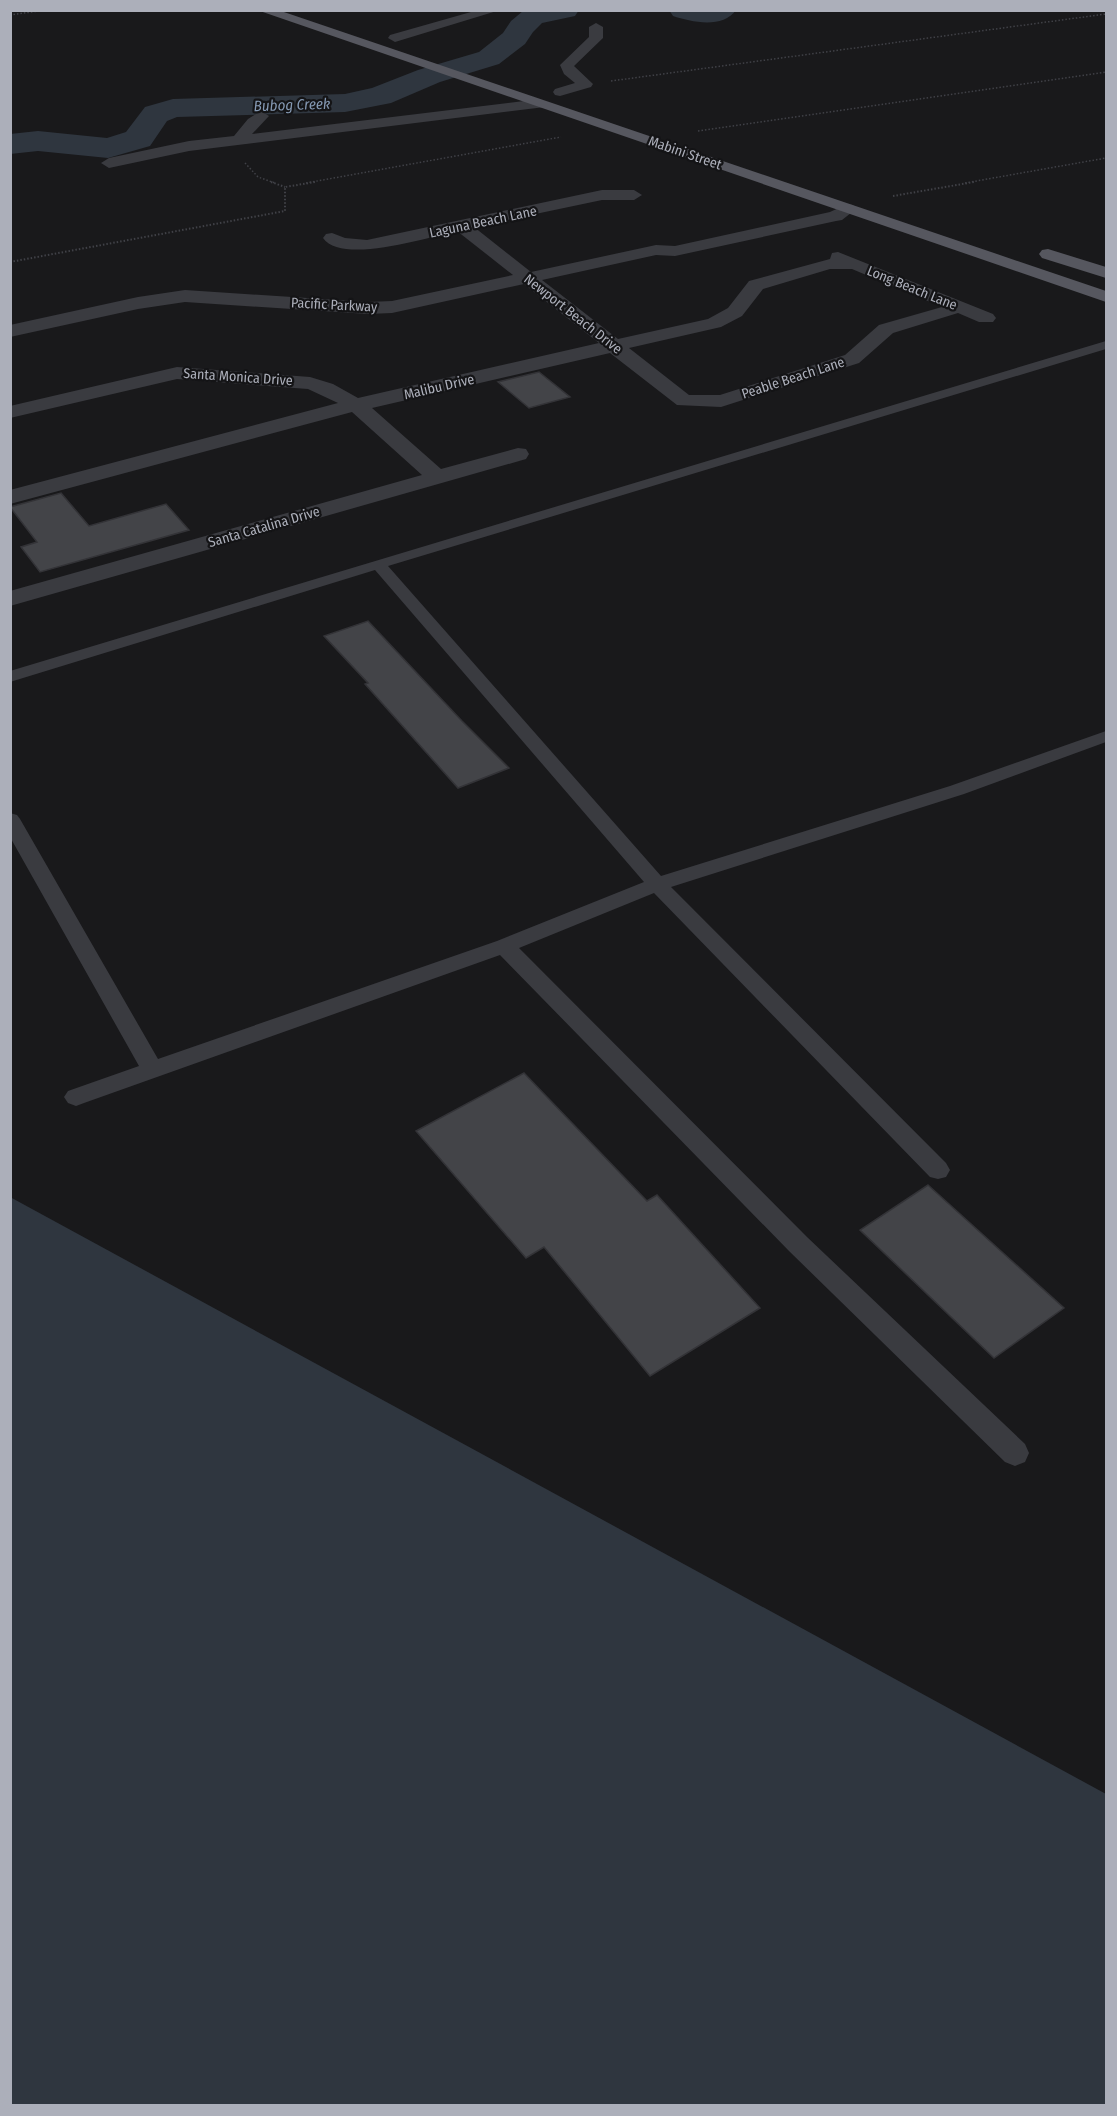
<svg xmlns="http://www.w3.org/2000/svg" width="1117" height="2116" font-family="'Fira Sans Condensed',sans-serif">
  <rect width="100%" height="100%" fill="#19191b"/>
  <path fill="#2f363f" d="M10,1197l1096,597v311h-1095z"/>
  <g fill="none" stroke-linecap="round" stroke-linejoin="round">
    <path fill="#2f363f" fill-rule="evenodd" d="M579,10l-4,6 -33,7 -9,9 -8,12 -26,20 -59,18 -49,21 -46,9 -168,5 -10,4 -17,25 -42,12 -70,-7 -28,3v-20l28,-3 69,7 19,-6 19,-25 28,-8 172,-5 27,-6 46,-18 61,-18 24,-19 8,-12 12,-10z
      M669,10h67c-13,19 -45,12 -63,6z"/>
  </g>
  <path fill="#434448" stroke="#333337" stroke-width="1.5" d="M539,372l31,25 -41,11 -31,-26z
    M61,493l28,33 77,-22 23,26 -149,42 -19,-25 16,-5 -27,-35z
    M368,621l94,100 47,47 -51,20 -93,-104 3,-1 -44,-47z
    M524,1073l123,128 10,-6 103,113 -110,68 -106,-129 -18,11 -110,-127z
    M928,1185l136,123 -70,50 -134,-128z"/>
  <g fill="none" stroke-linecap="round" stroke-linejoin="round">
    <path stroke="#404147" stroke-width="1.5" stroke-dasharray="1.5 2" stroke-linecap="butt" d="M10,15l36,-5
      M611,81l495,-67
      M698,131l408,-59
      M245,163l13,14 17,6
      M306,183l255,-46
      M965,183l141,-25"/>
    <path stroke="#404147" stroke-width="2" stroke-dasharray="1.5 2" stroke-linecap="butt" d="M271,182l14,5
      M893,196l81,-14
      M10,262l275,-51v-24l30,-5"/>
    <path fill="#3a3b40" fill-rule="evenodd" d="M1106,341v8l-718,217 273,310 289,-90 156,-55v11l-142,52 -293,93 275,276 4,7 -4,7 -8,2 -8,-2 -276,-284 -135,55 288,289 218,207 4,9 -4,9 -10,4 -10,-4 -216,-211 -289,-296 -416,148 -8,3 -8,-3 -4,-6 4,-6 71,-25 -129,-229v-24l7,2 3,4 138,240 339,-118 147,-59 -269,-312 -365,112v-11z"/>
    <path fill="#3a3b40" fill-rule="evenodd" d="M478,10h22l-105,32 -7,-4 2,-3z
      M596,23l7,4v11l-29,28 19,18 -2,3 -31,9 -5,-1 -2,-3 2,-3 20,-6 -11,-9 -4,-9 29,-28v-10z
      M540,99l8,5 -3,3 -356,44 -80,17 -8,-5 8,-5 80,-17 45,-5 14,-17 13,-8 8,5 -17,18z
      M602,190h32l8,5 -8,5h-32l-128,27 57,45 125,-27 19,1 155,-34 17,-8 6,1 3,4 -14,11 -6,1 -161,35 -19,-1 -114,25 76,59 90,-20 20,-11 21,-27 81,-22 2,-6 6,-1 155,62 3,4 -3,4h-14l-21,-9 -65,20 -34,30 -138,44 -44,-2 -67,-52 -238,55 69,61 77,-21 8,1 3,5 -3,5 -516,147v-15l412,-116 -70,-63 -342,92v-14l328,-87 -30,-14 -131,-10 -167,39v-12l167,-39 133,10 23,7 25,14 241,-55 -75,-59 -132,29 -24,1 -183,-12 -47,7 -128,28v-12l128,-28 47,-7 183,12 24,-1 121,-26 -56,-44c-28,6 -115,34 -134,7l3,-4 6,-1 13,5 22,2zM830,269h22l90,38 -63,18 -34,30 -125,40h-31l-60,-47 92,-21 21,-11 21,-27z"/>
    <path fill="#56575f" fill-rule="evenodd" d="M257,10h21l828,281v11z
      M1048,249l58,18v11l-64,-20 -3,-4 3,-4z"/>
  </g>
  <g text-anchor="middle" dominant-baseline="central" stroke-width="4.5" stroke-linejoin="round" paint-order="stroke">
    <g font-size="14" fill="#acafba" stroke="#141416">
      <text transform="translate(685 153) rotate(19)">Mabini Street</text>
      <text transform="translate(483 222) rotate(-12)">Laguna Beach Lane</text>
      <text transform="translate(912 288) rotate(22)">Long Beach Lane</text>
      <text transform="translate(334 305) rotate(3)">Pacific Parkway</text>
      <text transform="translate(573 314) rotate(38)">Newport Beach Drive</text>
      <text transform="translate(238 377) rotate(4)">Santa Monica Drive</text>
      <text transform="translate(793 378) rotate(-18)">Peable Beach Lane</text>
      <text transform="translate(439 387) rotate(-13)">Malibu Drive</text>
      <text transform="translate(264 527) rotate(-16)">Santa Catalina Drive</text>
    </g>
    <g font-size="15" font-style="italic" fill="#8599b3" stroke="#141416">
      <text transform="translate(292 105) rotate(-2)">Bubog Creek</text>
    </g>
  </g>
  <rect width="1117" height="2116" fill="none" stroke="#acafba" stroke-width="24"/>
</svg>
